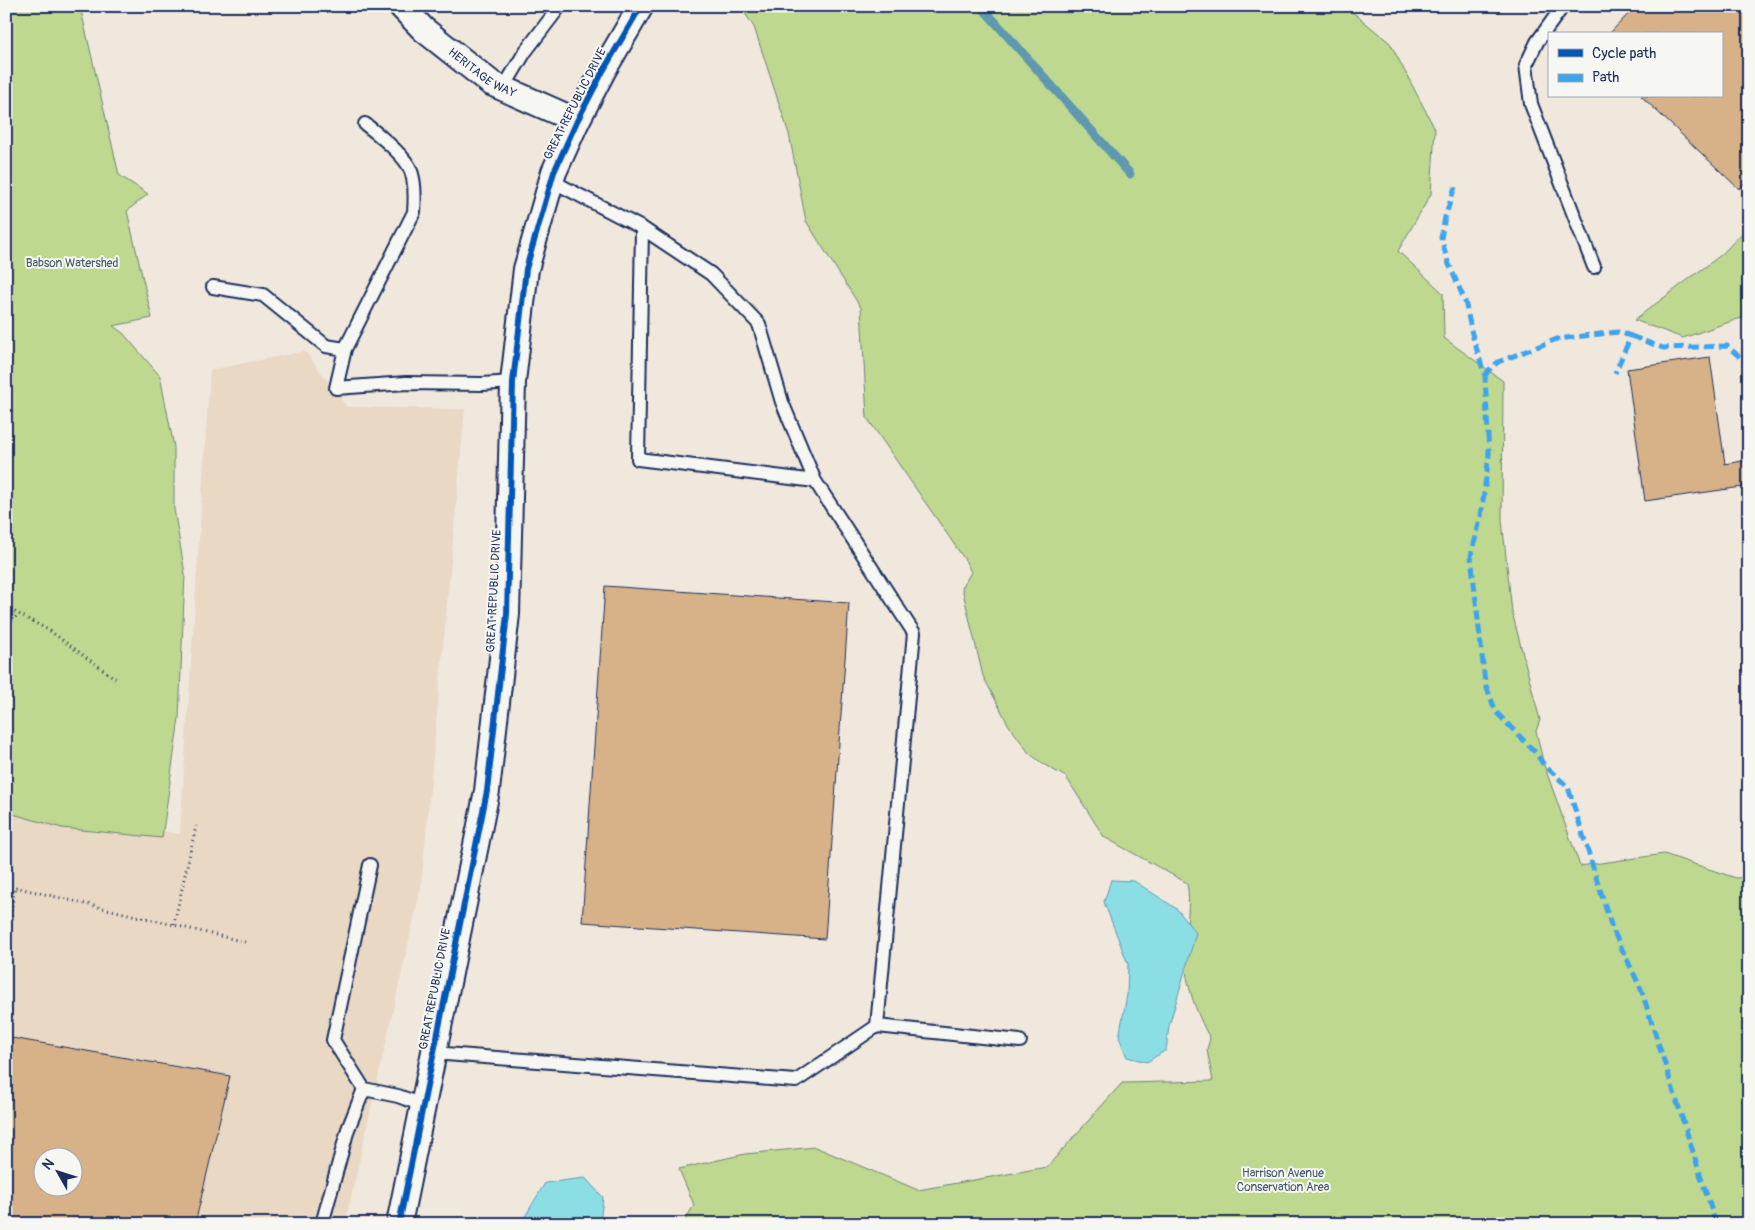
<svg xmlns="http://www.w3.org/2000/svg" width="1755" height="1230" font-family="Pangolin,sans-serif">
  <rect width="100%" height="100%" fill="#f0e8dd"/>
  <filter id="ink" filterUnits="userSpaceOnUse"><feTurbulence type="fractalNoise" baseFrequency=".02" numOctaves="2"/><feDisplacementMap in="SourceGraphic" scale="10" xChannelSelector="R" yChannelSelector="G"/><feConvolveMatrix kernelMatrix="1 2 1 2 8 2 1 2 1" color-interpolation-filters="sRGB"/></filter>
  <g filter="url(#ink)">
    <path fill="#e8d8c4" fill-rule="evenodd" d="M305,351l42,56 118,2 -44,478 -76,337h-339v-422l174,32 30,-464zM42,1158h30v30h-30z"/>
    <path fill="#bed88f" stroke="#6c8476" d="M6,6h74l39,169 29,19 -21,17 25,107 -39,8 10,7 37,43 14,71v62l11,65 -6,144 -17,120 -100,-10 -56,-16z
      M740,6h605l45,37 45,86 -4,65 -33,57 45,42 1,45 59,43 -1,139 10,92 28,108 -4,11 8,34 36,101 84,-12 72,24 13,-1v347h-1066l11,-19 -15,-36 66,-15 70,-7 103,43 129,-23 75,-84 91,-2 -6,-31 3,-12c-14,-24 -27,-61 -25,-89 1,-23 6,-44 2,-66l-83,-46 -38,-60 -23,-13 -14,-11 -21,-29 -25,-48 -21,-88 9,-16 -6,-12 -98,-142 -6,-110 -55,-87 -17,-87 -35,-107z
      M1749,226v91l-11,2 -55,19 -49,-18 87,-65z"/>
    <path fill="#8cdee5" stroke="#5f98af" d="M1111,880l23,1 43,28 19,24 -27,93 -3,24 -19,12 -20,-5 -8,-20 8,-42 1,-31 -24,-62z
      M585,1178l18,19 -3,27h-76l-1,-4 22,-37z"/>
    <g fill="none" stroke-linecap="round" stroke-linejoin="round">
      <path stroke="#5f98af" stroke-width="9" d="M981,6l149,168"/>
    </g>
    <path fill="#d7b288" stroke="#1b2f5e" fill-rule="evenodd" d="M1636,6h113v173l-10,10 -98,-93h80v-62h-112z
      M1710,357l15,107 24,-4v26l-104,15 -18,-132z
      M605,586l244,17 -24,336 -243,-17z
      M6,1037l224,39 -35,148h-189zM42,1158h30v30h-30z"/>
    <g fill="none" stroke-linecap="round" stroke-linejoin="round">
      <g stroke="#1b2f5e" stroke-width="16">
        <path id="lane" d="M1563,6l-26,36 -11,23 5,39 63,163
          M503,89l22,-37 35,-46
          M365,124c12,9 36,29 43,41 8,12 7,34 6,47l-69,137 -9,39 70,-5 76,1 31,-2
          M552,181l90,47 -4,231 177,22 99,152 -37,393 143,15
          M642,228l69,46 48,50 23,78 33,79
          M213,287l50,8 63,51 19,3
          M370,865l-37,175 31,49 34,7 25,9
          M433,1053l363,28 81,-55
          M322,1224l26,-95 16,-40"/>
      </g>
      <g stroke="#1b2f5e" stroke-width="28">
        <g id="street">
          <path id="s1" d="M401,6l22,23 68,54 86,38"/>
          <path d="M399,1224l88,-433 20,-177 6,-232 13,-113 28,-97 23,-51 26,-50 38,-65"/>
        </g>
      </g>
      <path stroke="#1b2f5e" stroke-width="3" stroke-dasharray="1 4" stroke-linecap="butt" d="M6,607l44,24 66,48
        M6,629l12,-15
        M11,911l4,-24 230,55
        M174,924l22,-98"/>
      <use href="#lane" stroke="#f6f6f2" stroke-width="12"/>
      <use href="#street" stroke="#f6f6f2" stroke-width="24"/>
      <path stroke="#3da3ed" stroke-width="5" stroke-dasharray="10 5" stroke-linecap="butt" d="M1455,187l-10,30 -4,21 7,24 17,39 7,33 13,42 4,79 -8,61 -10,40 14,127 11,29 39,40 9,13 24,22 44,141 29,61 75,235
        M1631,336l32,12 64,-2 22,19
        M1485,376l3,-5 10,-9 59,-23 61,-7 13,4 -16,37"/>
      <g stroke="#f6f6f2" stroke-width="9">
        <path id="cycleway" d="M399,1224l88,-433 20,-177 6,-232 13,-113 28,-97 23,-51 26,-50 38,-65"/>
      </g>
      <use href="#cycleway" stroke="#0057b8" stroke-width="6"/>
    </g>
  </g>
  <g text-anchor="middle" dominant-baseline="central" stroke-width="4" stroke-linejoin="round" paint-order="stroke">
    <g font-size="12" fill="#1b2f5e" stroke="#f6f6f2">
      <text stroke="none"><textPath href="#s1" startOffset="106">HERITAGE WAY</textPath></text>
      <text transform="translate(575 104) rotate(-63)">GREAT REPUBLIC DRIVE</text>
      <text transform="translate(494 591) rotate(-87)">GREAT REPUBLIC DRIVE</text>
      <text transform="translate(435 989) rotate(-79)">GREAT REPUBLIC DRIVE</text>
    </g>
    <g font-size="12" fill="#44596a" stroke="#f6f6f2">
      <text x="72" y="263">Babson Watershed</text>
      <text x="1283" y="1173">Harrison Avenue<tspan x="1283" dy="14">Conservation Area</tspan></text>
    </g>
  </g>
  <rect width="1755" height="1230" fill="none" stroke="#f6f6f2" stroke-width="25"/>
  <rect x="12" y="12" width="1730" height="1205" fill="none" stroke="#1b2f5e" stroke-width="2" filter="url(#ink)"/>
  <rect x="1548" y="32" width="175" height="65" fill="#f6f6f2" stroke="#9ea6b7"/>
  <rect x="1558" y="49" width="25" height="8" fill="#0057b8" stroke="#9ea6b7"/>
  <text x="1592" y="58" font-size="15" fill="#1b2f5e">Cycle path</text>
  <rect x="1558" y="74" width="25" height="8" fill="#3da3ed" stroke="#9ea6b7"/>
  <text x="1592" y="82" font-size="15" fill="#1b2f5e">Path</text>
  <g transform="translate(58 1172) rotate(309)"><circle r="24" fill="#f6f6f2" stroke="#9ea6b7"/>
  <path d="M0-4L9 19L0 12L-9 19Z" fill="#1b2f5e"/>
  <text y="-8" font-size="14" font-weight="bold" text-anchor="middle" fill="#1b2f5e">N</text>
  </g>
</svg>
